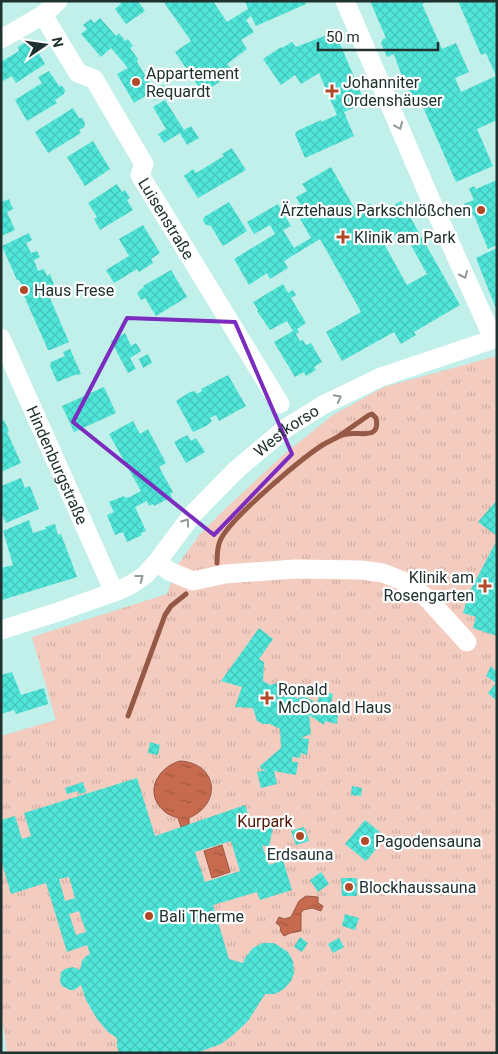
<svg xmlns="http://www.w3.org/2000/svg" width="498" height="1054" font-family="Roboto,sans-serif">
  <defs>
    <pattern id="park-tufts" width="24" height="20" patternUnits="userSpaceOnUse" patternTransform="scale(1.25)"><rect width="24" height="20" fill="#f3cbbf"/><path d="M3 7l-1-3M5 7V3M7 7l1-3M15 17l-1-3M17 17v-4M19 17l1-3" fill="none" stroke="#d0afa4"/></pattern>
    <pattern id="water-ripples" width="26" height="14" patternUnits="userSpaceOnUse" patternTransform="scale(1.25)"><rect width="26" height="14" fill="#c76a4e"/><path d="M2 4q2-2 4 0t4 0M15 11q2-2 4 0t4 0" fill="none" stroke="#a15841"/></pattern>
    <pattern id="building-cross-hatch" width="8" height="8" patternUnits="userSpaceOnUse" patternTransform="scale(1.25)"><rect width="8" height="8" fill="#4fe5d8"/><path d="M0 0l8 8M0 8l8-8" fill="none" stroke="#45c5ba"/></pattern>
  </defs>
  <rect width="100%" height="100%" fill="#c1efe9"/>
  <path fill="url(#park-tufts)" d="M497,356v697h-490l-6,-45v-272l55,-16 -24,-83 135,-43 10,-28 23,-32 25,-25 57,-53 51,-41 51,-28z"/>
  <path fill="url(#water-ripples)" stroke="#955945" d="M180,761c37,2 43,42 9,57v6l-8,3 -3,-9c-5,-2 -10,-3 -14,-7 -21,-18 -6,-44 16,-50z
    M222,845l8,27 -18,6 -8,-27z
    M306,896l12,1v6l5,3 -2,5 -9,-3 -9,2 -2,3v18l-11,2 -6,3 -3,-4 -1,-6 -4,-3 3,-6 5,2 7,-2 8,-16z"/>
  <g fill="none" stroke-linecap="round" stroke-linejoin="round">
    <path stroke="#955945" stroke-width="5" d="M217,563c0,-7 0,-15 3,-22 8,-21 85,-86 106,-98 7,-3 13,-8 21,-9 12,-3 34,7 29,-16l-4,-4 -3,1 -33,23
      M128,716l37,-101 6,-9 15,-12"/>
  </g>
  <path fill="url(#building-cross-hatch)" fill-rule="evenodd" d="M119,1h19l7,10 -19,13 -11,-15 6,-5z
    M163,1h50l14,21 21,-13 -3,-8h60l1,3 -50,22 -5,-10 -5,4 8,12 -13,8 6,9 -20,15 7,8 -31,21 -28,-41 16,-11z
    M370,1h59l-7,3 20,45 14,-6 13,29 -14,6 6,14 35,-16 -10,-23 -5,2 -23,-54h39v119l-20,9 16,37 -37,16 -37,-84 -5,3 -6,-14 -2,1 -12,-34 -7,3 -6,-14 2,-4 3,-1z
    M100,18l16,18 3,-3 6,8 3,-2 5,7 -3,2 8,11 -1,3 17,28 9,-5 5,8 -14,8 -4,-8 -16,10 -17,-29 11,-6 -17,-20 -10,9 -20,-23 6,-5 -4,-4 8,-6 3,4z
    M335,32l30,71 -21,9 10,24 -49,22 -10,-24 2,-3 24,-11v2l16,-7 -18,-42 -18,11 -6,-9 -14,10 -18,-26 18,-12 1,1 10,-6 4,5z
    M26,42l2,3 2,-1 5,8 2,-2 8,14 -29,19 -4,-7 -11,6v-20l18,-11 -1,-4z
    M49,71l10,15h3l3,4 -1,4 -9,6 2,3 -30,18 -12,-21 27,-17 -4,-6z
    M165,100l19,30 7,-4 8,12 -12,7 -7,-12 -16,10 -6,-9 8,-5 -13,-22z
    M73,108l6,10h3l3,5 -1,4 -5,3 2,3 -33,20 -13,-21z
    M93,141l17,28 -25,17 -18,-29z
    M232,148l14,22 -48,28 -14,-22 9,-7 3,4 28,-17 -2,-2z
    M331,167l25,44 14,-8 7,12 24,-14 59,104 -46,27 2,3 -15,9 -7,-12 -52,29 -16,-29 35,-20 -41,-73 -36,22 4,7 -18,11 -3,-6 -18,12 -15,-26 41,-25 -5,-9 -16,9 -7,-12 31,-18 13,22 -8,4 11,18 17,-10 -17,-30 6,-4 -4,-7 11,-6 -5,-7zM403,231l24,43 -20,11 -24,-43z
    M497,180v65l-9,4 -14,-34 -5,2 -5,-13 10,-4 -5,-11 5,-3 2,3z
    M117,184l5,8 3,-2 5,8 -3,2 6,10 -33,20 -6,-11 3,-2 -9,-14z
    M9,199l4,10 -6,3 8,18 -14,6v-34z
    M229,202l18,29 -24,15 -12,-20 -5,-1 -3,-4 1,-4z
    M143,225l17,28 -9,6 2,4 -14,9 -2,-3 -23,14 -8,-13 23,-14 -10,-17z
    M29,233l3,7 -6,3 5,10 6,-2 3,6 -6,3 4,11 6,-2 3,7 3,-2 4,11 -8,4 23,53 -19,8h-2l-27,-61 2,-1 -4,-8h-2l-15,-34z
    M497,248v63l-21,-53z
    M171,270l16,27 -31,19 -11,-18 -4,2 -4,-7 7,-6 -1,-1z
    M283,284l5,9 5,-3 3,5 -5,3 15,25 -9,6 2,3 -3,2 4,7 3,-1 3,5 5,-2 11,19 -8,5 2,3 -10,6 -2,-4 -9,5 -21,-35 19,-11 -6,-10 -17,9 -13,-19 1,-1 -5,-8z
    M125,333l6,13 5,-3 5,8 -11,7 6,11 -8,4 -17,-32z
    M70,349l11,25 -4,1v-1l-20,8 -7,-16 1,-4 14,-6 -2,-4z
    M148,354l4,9 -9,5 -4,-9z
    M228,375l18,31 -27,15 -3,-6 -6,3 2,3 -4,4 -15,7 -17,-31 14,-9 5,-1 2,3 5,-3 -1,-2z
    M104,387l12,26 -42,19 -12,-26z
    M4,420l5,11 -2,1 14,31 -20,9v-51z
    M133,421l7,13 8,-5 18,34 -7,4 14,25 -3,2 2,3 -18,9 -1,-2 -4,2 -2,-5 -12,6 11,24 -5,2 1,2 -15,7 -4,-10 -8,3 -8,-20 7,-3 -5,-10 15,-6 1,2 5,-1 11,-6 -32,-57z
    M187,435l4,6 5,-3 9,14 -19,11 -12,-21z
    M21,478l4,10 5,-2 9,23 -33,14 -5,-11v-26z
    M497,500v36l-19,-14z
    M29,520l4,13 13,-4 -1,-2 10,-3 3,11 3,-1 16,43 -75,23 -1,-32 12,-3 -10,-34z
    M497,540v96l-24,-8 3,-11 -13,-4 6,-20z
    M259,628l14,11 -14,20 5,3 -1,19 7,4 7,-2 8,4 4,7 9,5 2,-5 17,9 4,-12 12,3 -3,14 8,3 -1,13 -12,-3 -1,4 -15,-10 2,19 -10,4 8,1 -2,16 -6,-2 -1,5 -8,-1v5h6l-2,13 -22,-4 3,13 -16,4 -4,-16 10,-2 -6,-1 -1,-3 21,-18 -1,-19 -10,-5h-7l-6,-3 -4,-13 -18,-1 7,-20 -21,-6z
    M491,666l6,6v29l-9,-8 8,-10 -10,-7z
    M12,672l9,23 23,-7 4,16 -32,10 -2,-4 -13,4v-39z
    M150,742l10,3 -2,10 -10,-2z
    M137,778l18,58 90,-31 4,12 25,5 -5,25 -7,-2 7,20 14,-5 9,30 -32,10 -3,-8 -44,13 16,54 14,4 2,-5 8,-10 10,-5h11l14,9 5,9 1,12 -3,8 -7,8 -9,5h-10l-17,27 -15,14 -12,9 -25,9h-77l-2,-7v-8l-9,-6 -11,-13 -11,-19 -5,-15 -7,5h-4l-8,-4 -2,-5 1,-9 4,-3 8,-2 7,3 2,-9 3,-4 5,-3 -3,-9 -20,7 -21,-69 -35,11 -10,-34v-40l14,-4 7,23 9,-3 -7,-23zM231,841l9,30 -35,11 -10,-30zM69,877l6,21 -10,3 -6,-22zM79,911l7,21 -10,3 -7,-21z
    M83,782l3,10 -7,2 -1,-3 -11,3 -2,-6z
    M352,786l10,2 -1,8 -10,-1z
    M365,820l21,17 -20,24 -21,-17z
    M304,827l5,14 -13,4 -5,-14z
    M321,872l8,12 -11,8 -8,-12z
    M341,878h16v18h-15z
    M345,914l14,4 -4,12 -13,-4z
    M300,937l8,6 -6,9 -8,-5z
    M339,938l5,9 -11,6 -5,-9z"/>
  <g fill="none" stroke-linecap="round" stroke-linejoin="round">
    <g stroke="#fff" stroke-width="19">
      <path d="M345,1l87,202 61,135"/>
      <path id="s1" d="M43,15l35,58 16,6 50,85 -4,11 140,229"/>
      <path d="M1,39l42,-24 15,-14"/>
      <path id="s2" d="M1,338l113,254"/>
      <path d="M157,562l12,9 24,10 32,-7 70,-5 66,1 22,3 20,8 24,17 40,44"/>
      <path id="s3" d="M1,630l54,-17 65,-23 12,-6 13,-9 12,-13 35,-47 44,-45 50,-42 37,-23 58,-28 116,-39"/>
    </g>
  </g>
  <defs><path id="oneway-chevron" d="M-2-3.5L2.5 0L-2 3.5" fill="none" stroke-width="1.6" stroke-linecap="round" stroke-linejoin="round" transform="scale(1.25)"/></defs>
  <g stroke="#909898">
    <use href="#oneway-chevron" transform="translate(399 126) rotate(67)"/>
    <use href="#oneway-chevron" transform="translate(464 275) rotate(66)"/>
    <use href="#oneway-chevron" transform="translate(338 398) rotate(-27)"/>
    <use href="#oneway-chevron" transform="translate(186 522) rotate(-54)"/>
    <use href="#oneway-chevron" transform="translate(140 578) rotate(-37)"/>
  </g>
  <path fill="none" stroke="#7b2cbf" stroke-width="4" stroke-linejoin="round" d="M127,318l108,4 57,132 -78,81 -141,-113z"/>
  <g fill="#b14928" stroke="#fff" stroke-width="2">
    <circle cx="136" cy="82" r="5"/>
    <path d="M329.5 83.5h5v5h5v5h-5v5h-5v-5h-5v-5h5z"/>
    <circle cx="481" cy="210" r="5"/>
    <path d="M340.5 229.5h5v5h5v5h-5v5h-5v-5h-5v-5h5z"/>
    <circle cx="24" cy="290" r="5"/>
    <path d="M482.5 578.5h5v5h5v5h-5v5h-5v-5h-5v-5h5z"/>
    <path d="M264.5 690.5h5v5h5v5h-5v5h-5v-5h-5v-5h5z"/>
    <circle cx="300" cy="836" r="5"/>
    <circle cx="365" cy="841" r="5"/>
    <circle cx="349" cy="887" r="5"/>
    <circle cx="149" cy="916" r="5"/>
  </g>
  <g text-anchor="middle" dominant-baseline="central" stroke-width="4.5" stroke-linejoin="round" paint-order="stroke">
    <g font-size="16" fill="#203230" stroke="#fff" text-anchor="start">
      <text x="146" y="73">Appartement<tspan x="146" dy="18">Requardt</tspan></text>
      <text x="343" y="82">Johanniter<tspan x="343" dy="18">Ordenshäuser</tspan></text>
      <text x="471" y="210" text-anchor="end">Ärztehaus Parkschlößchen</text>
      <text x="354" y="237">Klinik am Park</text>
      <text x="34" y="290">Haus Frese</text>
      <text x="474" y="577" text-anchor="end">Klinik am<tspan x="474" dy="18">Rosengarten</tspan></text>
      <text x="278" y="689">Ronald<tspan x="278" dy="18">McDonald Haus</tspan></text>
      <text x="375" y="841">Pagodensauna</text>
      <text x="300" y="854" text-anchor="middle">Erdsauna</text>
      <text x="359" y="887">Blockhaussauna</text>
      <text x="159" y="916">Bali Therme</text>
    </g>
    <g font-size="16" fill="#203230" stroke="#fff">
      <text stroke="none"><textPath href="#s1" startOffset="246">Luisenstraße</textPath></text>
      <text stroke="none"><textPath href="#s3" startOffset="358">Westkorso</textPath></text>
      <text stroke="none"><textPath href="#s2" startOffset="139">Hindenburgstraße</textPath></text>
    </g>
    <g font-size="16" fill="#521603" stroke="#fff">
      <text x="265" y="821">Kurpark</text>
    </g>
  </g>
  <rect width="498" height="1054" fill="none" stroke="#203230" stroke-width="5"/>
  <g transform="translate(45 45) rotate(77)" stroke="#ffffff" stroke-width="4" paint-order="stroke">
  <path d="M0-4L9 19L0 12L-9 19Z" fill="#203230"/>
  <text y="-8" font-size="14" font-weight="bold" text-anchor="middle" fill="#203230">N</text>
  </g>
  <path d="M318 42v8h120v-8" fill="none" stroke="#203230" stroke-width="2.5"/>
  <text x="326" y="42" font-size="15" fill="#203230" stroke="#ffffff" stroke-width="4" paint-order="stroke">50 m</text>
</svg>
